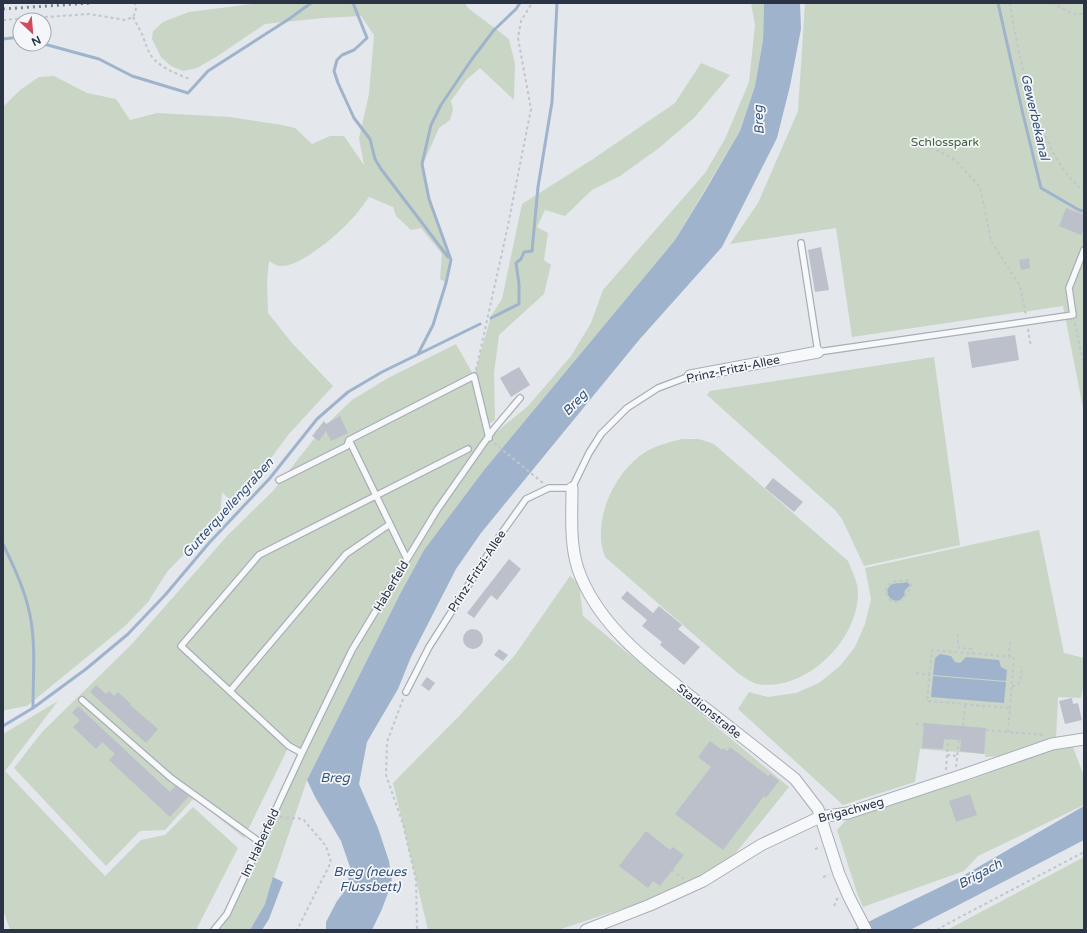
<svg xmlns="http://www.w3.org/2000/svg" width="1087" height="933" font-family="'Varela Round',sans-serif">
  <rect width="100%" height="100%" fill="#e4e7ec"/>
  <path fill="#c9d6c5" d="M260,3h205l3,5 41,31 6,25 -1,36 -34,-32 -14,12 -15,21 2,9 -3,10 -11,8 -16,36 7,35 22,61 -5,23 -7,-4 2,-25 -21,-26 -10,2 -15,-14 -3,-9 -24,-10c-6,8 -12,17 -19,24 -13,14 -51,47 -70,45 -4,0 -7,-3 -11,-5l-2,20 1,32 24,30 41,43 -45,49 -52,71 -14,-14 -2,24 -53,56 -19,30 -23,24 -98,80 -22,4 -2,2v-605l17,-17 19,-13 15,-1 33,17 29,6 14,21 27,-7 73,4 52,8 13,3 17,16 18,-8h14l20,29 -5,-27 10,-44 5,-59 -13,-19 -37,2 -59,6 -49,33 -19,11 -14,3 -12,-5 -10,-9 -9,-18 1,-8 10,-9 26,-10z
    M751,3h13l-1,37 -8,46 -15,45 -65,109 -191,230 -60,80 -25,46 -92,184 -42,124 -15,26h-36l13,-16 75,-161 -13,-7 -45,92 -50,-40 -29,32 -25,1 -34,35 -92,-98 28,-36 89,-87 97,-110 45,-44 48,-61 31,-30 36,-22 68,-34 18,32 17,-60 11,-17 20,-95 71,-45 82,-56 26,-40 29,12 -36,43 -35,30 -39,28 -28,14 -27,26 -20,-6 -8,17 11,6 -4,27 7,5 -7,29 -45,41 -5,38 1,47 -9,6 3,12 39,-32 43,-50 20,-33 12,-33 102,-117 20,-34 24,-57 6,-57z
    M805,3h279v410l-21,-107 -211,31 -16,-109 -106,16 28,-41 40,-92z
    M934,357l26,188 -96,21 -22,-47 -7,-9 -128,-115 3,-4z
    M682,439h17l15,5 134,117c4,10 10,21 10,32 0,47 -52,99 -100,91 -6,-1 -14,-7 -19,-10l-134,-117c-2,-6 -4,-12 -4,-18 -2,-33 18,-71 46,-88 11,-6 23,-9 35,-12z
    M1039,530l25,123 20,5v24l-3,16 -23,-1 -2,41 -54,18 -17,1v-3l-65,-5 -5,33 -72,23 -105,-96 11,-17 19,5 28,-4 23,-10 21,-17 15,-19 10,-23 6,-25 -6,-31z
    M570,576l9,8 4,32 206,171 -59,73 -38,21 -49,21 -85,28h-130l-35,-147 67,-68 55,-60z
    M58,701l-53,70 100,105 36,-36 24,-5 28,-28 45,41 -42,82h-186l-7,-21v-175z
    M1071,742l13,34v29l-106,51 -14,15 -101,36 -6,-14 -20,-63 11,-12 122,-38z
    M1084,857v73h-137z"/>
  <path fill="#9fb4cc" d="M764,3h36l1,26 -11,57 -13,52 -55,109 -83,93 -158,193 -25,36 -45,88 -13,32 -31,53 -8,42 19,44 11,33 3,21 -10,27 -10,21h-46v-8l11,-21 10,-13 3,-21 -9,-26 -26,-44 -8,-17 92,-184 25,-46 60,-80 191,-230 30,-49 35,-60 15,-45 8,-46z
    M907,582l3,3c-1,2 -3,3 -5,5 -1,2 1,5 -3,8 -8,9 -21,-6 -11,-13 5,-3 10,-1 16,-3z
    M940,654l11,2 4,6 5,1 6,-6 33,3 2,7 6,3 -1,11 -73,-6 2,-17z
    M933,676l73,6 -2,21 -73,-6z
    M1084,806v34l-174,90h-57l23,-12 85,-41z
    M273,877l10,5 -14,37 -7,11h-12l15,-26z"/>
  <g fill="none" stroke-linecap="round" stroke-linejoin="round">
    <path stroke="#9fb4cc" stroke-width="3" d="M353,3l14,35 -13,12 -12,5 -5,5 -3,11 4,12 16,35 16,21 5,20 6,10 67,88
      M998,3l24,107 19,78 38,22 5,1
      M3,39l17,-2
      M44,44l55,15 33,17 56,17 20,-22 81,-52 22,-16
      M491,318l28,-14v-20l-3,-21 5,-4 3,-7 8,-1 6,-64 14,-85 5,-99
      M418,354l15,-29 13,-42 5,-23 -22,-61 -7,-35 9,-39 10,-20 31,-46 22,-29 22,-21 4,-6
      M3,544c11,23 22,46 27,71 6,30 3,62 3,93
      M3,726l30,-18 53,-39 42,-35 38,-40 43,-51 61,-65 47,-59 31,-27 34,-20 98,-48"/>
  </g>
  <path fill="#bbc0ca" d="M1066,208l18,7v14l-3,6 -22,-9z
    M821,247l8,43 -14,2 -7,-42z
    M1029,258l1,10 -9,2 -2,-10z
    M1015,335l4,25 -47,8 -4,-26z
    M519,367l11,18 -19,12 -11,-19z
    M340,416l8,17 -17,8 -5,-10 -7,10 -7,-5 12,-15 2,3z
    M773,478l30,24 -9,10 -29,-24z
    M509,559l12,10 -24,31 -6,-5 -17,23 -7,-5z
    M627,591l26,22 6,-7 23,19 -4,4 22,18 -16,18 -24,-20 2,-3 -20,-16 5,-6 -26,-22z
    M463 639a10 10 0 1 1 20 0a10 10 0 1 1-20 0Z
    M499,649l9,6 -5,6 -9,-6z
    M427,677l8,6 -6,8 -8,-6z
    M96,685l10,9 3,-3 5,5 4,-4 13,12 -1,1 28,24 -12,14 -56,-51z
    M1072,698l1,6 5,-1 4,17 -17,4 -6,-23z
    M78,706l92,86 5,-6 14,10 -19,21 -61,-57 6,-6 -13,-12 -6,7 -23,-22 7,-7 -8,-7z
    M924,723l62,5 -2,26 -24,-3 1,-11 -17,-1 -1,10 -21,-1z
    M710,741l12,9 1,-2 4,3 3,-4 38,29 2,-2 9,7 -13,17 -2,-2 -41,54 -48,-36 36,-47 -13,-10z
    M970,794l7,21 -21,7 -7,-21z
    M646,831l24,19 3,-3 11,8 -24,31 -7,-5 -5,7 -29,-22z"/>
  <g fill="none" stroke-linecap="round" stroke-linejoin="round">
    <g stroke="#a9aeb7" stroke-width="8">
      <path id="service" d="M801,243l17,109 255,-37 -4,-27 15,-38
        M349,440l58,119
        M279,480l68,-34 2,-6 125,-64 15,62
        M230,691l116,-137 44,-30
        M406,692l23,-45 72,-113 25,-35 23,-11h23l17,-35 12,-19 26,-26 31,-20 32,-12
        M82,700l89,78 90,65
        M302,753l-13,-7 -108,-100 78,-91 209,-106
        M214,930l13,-16 75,-161 50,-103 85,-140 56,-80 27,-32"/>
    </g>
    <g stroke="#a9aeb7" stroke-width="13">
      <path id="minor" d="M690,376l128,-24
        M572,488c0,30 -3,61 9,89 23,55 75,91 119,127 32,25 64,50 95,75l23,30 21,65 10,23 17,33
        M586,930l64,-25 53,-24 58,-36 59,-28 28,-4 115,-38 89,-31 32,-5"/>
    </g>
    <path stroke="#c2c5cb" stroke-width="2" stroke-dasharray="3 3" stroke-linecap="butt" d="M1010,3c8,53 29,155 74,188
      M1052,3l21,11h11
      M133,17c3,6 6,11 9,17 3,8 5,16 10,23 9,11 25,17 38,22
      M3,20l86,-6 36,6 8,-3 3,-6 -1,-8
      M920,142l34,17 26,28 11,54 29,45 6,29
      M1075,323l9,43
      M1028,329l3,18
      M476,370l31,-140 24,-121 -13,-71 3,-17 11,-18
      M494,443l49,40
      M906,580l3,1 2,4c-13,34 -35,7 -20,-2 4,-3 10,-1 15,-3z
      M958,634v11l1,3 13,1 1,5
      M1009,657l1,-16
      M916,673l14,2
      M1012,686h3l5,-4 2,-15
      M403,699l-16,43 -1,33 17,49 13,56 1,50
      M916,724l8,1
      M963,726l2,-22
      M986,730l59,5
      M1008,732l6,-75 -82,-7 -5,51 83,7
      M947,755l10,1
      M956,767l3,-27
      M946,770l2,-31
      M280,817l23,2 23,27 5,16 -34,68
      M815,849l6,-2
      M672,870l12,9
      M823,877l6,-2
      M834,906l4,-9
      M937,930l8,-5 139,-73"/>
    <use href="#service" stroke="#f7f8fa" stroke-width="5.5"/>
    <use href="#minor" stroke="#f7f8fa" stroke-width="11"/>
    <path stroke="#7d8696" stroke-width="3" stroke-dasharray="2 4" stroke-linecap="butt" d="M3,9l88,-6"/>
  </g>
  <g text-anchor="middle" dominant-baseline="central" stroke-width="3.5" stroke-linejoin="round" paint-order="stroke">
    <g font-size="12" fill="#3f6138" stroke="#f4f6f9">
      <text x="945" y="142">Schlosspark</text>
    </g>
    <g font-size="12" fill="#2b3445" stroke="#f4f6f9">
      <text transform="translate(733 369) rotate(-12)">Prinz-Fritzi-Allee</text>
      <text transform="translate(477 571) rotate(-57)">Prinz-Fritzi-Allee</text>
      <text transform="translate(391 586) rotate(-59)">Haberfeld</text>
      <text transform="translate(709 711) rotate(39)">Stadionstraße</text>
      <text transform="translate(851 810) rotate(-15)">Brigachweg</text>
      <text transform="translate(260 843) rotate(-65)">Im Haberfeld</text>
    </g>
    <g font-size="13" font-style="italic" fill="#34527a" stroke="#f4f6f9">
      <text transform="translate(1035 117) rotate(77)">Gewerbekanal</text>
      <text transform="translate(759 120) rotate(-93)">Breg</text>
      <text transform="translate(575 403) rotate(-47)">Breg</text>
      <text transform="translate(228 508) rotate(-48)">Gutterquellengraben</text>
      <text x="335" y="778">Breg</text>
      <text x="370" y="872">Breg (neues<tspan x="370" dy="15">Flussbett)</tspan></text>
      <text transform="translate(980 874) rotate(-28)">Brigach</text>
    </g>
  </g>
  <rect width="1087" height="933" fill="none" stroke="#2b3445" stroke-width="8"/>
  <g transform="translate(32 32) rotate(154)"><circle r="19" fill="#f4f6f9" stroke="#a4a8b1"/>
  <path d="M0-3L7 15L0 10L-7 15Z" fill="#d1495b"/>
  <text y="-6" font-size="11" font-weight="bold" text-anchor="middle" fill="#2b3445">N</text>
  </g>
</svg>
